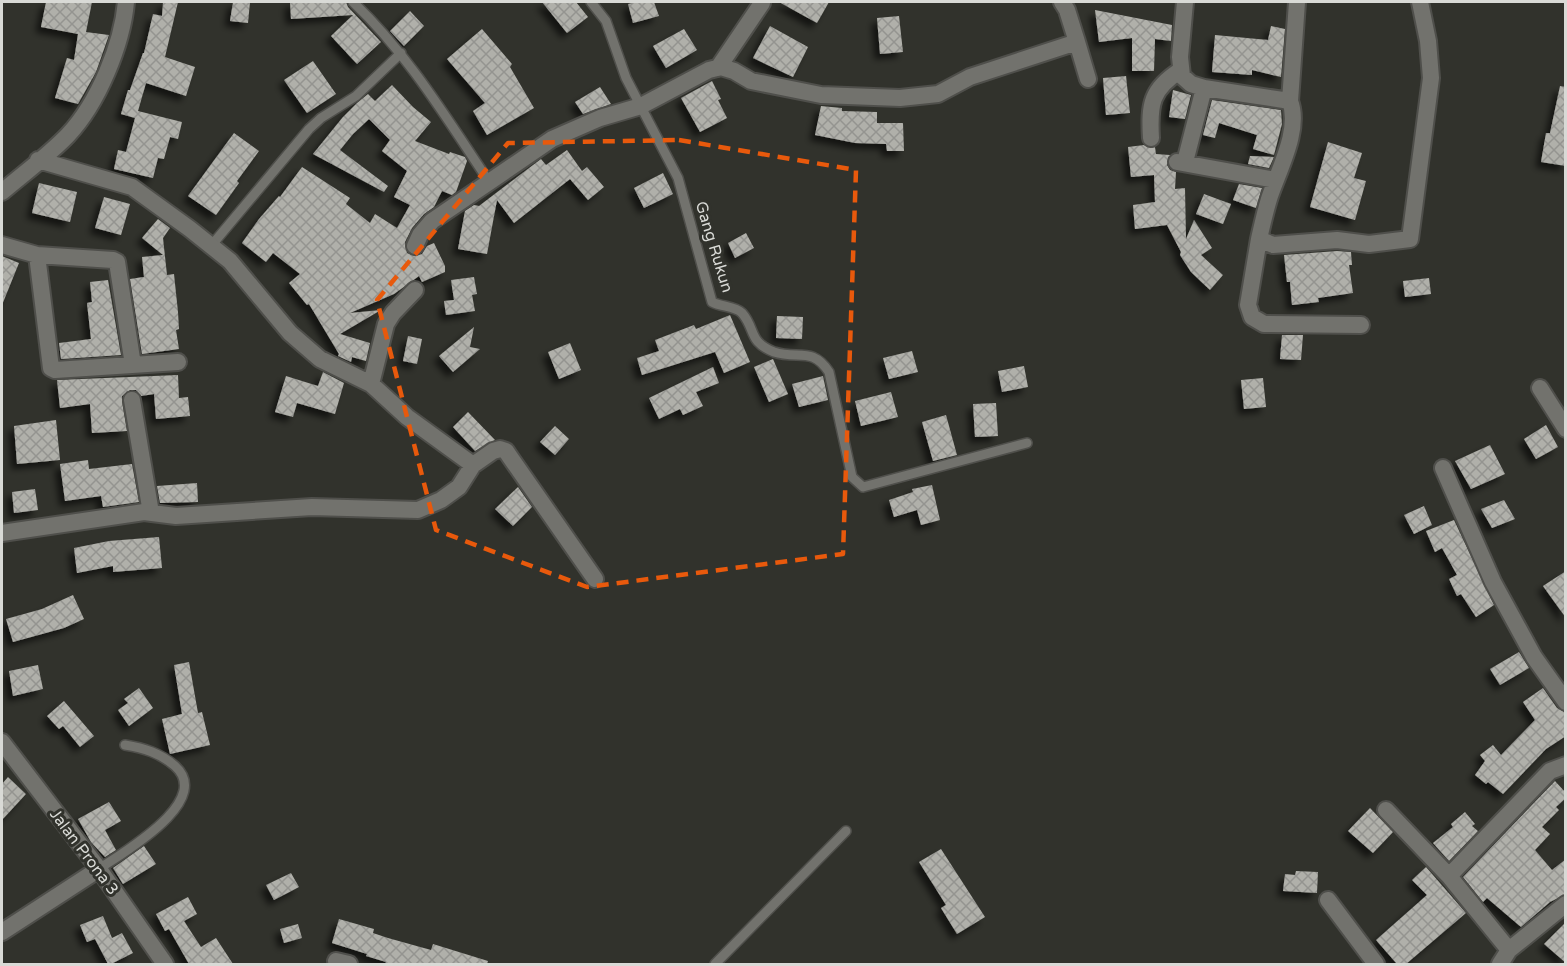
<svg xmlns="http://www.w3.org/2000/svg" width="1567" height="966" font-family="'Varela Round',sans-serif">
  <defs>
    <pattern id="building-cross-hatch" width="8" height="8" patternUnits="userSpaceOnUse" patternTransform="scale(1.5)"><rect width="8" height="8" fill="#b0b0aa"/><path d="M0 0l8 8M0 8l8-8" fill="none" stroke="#949490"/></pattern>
    <filter id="shadow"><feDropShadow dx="-5.5" dy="5.5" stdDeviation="3" flood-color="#0009"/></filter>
  </defs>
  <rect width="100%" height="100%" fill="#31322c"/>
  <path fill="url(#building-cross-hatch)" filter="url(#shadow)" d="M46,2h46l-6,30 23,3 -13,37 -18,32 -23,-6 12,-40 7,2 4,-26 -37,-7z
    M163,2h15l-13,55 30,10 -9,29 -40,-13 -8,28 44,11 -4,17 -8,-2 -6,22 -6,-1 -5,20 -39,-9 4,-19 8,2 9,-34 -14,-4 7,-24h2l13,-37h1l9,-39 9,2z
    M233,2h17l-2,21 -18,-2z
    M290,2h56l2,5 33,35 -24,22 -26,-28 22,-21 -62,4z
    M542,2h34l12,15 -21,16z
    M637,2h17l5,14 -26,7 -5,-19z
    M779,2h50l-12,21z
    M1095,10l77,15 -1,16 -16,-2 -1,32h-22v-33l-33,4z
    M410,11l14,15 -20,20 -14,-15z
    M899,16l4,36 -23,2 -3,-36z
    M770,26l38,21 -15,30 -40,-19z
    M1271,26l14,3 -4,48 -29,-7v5l-40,-3 3,-37 53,5z
    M482,29l30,35 -2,3 24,41 -47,27 -14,-24 12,-8 -38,-44z
    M684,29l13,21 -31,18 -13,-22z
    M313,61l23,33 -29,19 -23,-33z
    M1126,76l4,37 -24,2 -3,-37z
    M712,81l9,18 -3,1 9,18 -27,14 -19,-34z
    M392,85l21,22 18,15 -16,19 34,13 1,-2 15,5 2,4 -11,31 -4,3 -10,-4 -8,16 -10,7 -12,14 -7,14 2,11 8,3 7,-2 5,-8 7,-3 11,23v6l-23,10 -3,-6 -25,18 -44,19 31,-3 -41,24 30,9 -4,18 -14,-4 -1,5 -13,-6 1,-2 -30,-50 -2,1 -18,-22 11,-9 -27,-21 -7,9 -24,-19 17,-24 20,-23 1,1 22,-30 48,31 -4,6 24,19 5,-9 22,14 13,-23 -16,-8 13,-26 -25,-20 8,-11 -21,-21 -16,15 -13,16 48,36 -4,6 -71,-38 30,-37 14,-14 11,-9 7,7z
    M1560,86l6,1v79l-25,-4 5,-29h4z
    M600,87l11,17 -28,10 -8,-12z
    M1173,90l18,5 -6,24 -16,-2z
    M1212,100l69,10 1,14 -8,31 -21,-6 4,-14 -38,-12 -4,15 -12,-3z
    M821,106l21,2v3l35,1v11h26l1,28h-17l-1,-7 -31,-1 -40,-8z
    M234,133l25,18 -22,30 2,2 -23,32 -28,-19z
    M1328,142l34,11 -8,25 12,3 -11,39 -45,-13z
    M1144,145l7,3 4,-1 1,7 14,1 -3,10 3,5 6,2 -1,17 10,-1 1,51 8,-19 18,28 -11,7 22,20 -13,15 -19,-18 -11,-17 1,-3 -14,-27 -32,4 -2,-24 22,-3 -1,-27 -23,2 -3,-30z
    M567,150l15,21 5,-4 17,20 -16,13 -18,-21 -56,44 -17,-23 -10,54 -29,-5 7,-38 9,-6 5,1 62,-47 5,6z
    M1250,156l24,1 -5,11 -21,-4z
    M663,173l10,21 -29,14 -10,-20z
    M39,183l38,9 -7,30 -38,-9z
    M1239,184l23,4 -6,20 -23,-8z
    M1204,194l27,10 -8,20 -27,-10z
    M104,197l26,7 -9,31 -26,-7z
    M158,219l12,9 -7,10 4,37 7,-1 4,38 1,17 -3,1 3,19 -37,5 -12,-75 14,-2 -2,-20 21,-2 -21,-17z
    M746,233l8,15 -19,10 -7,-15z
    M1337,251l14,1 1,13h-3l4,28 -35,5 1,4 -27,3 -2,-23h-3l-3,-27z
    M2,256l17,7 -17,42z
    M474,277l3,17 -5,1 3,16 -29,4 -2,-14 10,-1 -3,-20z
    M1429,278l2,16 -26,3 -2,-16z
    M108,280l13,75 -60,4 -2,-16 32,-4 -4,-36 5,-1 -2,-20z
    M730,315l20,47 -26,11 -9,-21 -73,23 -5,-17 22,-7 -4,-11 39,-15 2,4z
    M777,316l26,1 -1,22 -26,-1z
    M474,327l-4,20 10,2 -27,23 -14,-16z
    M1282,335h21l-2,25 -21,-1z
    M408,336l14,3 -5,25 -14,-3z
    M570,343l11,27 -22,9 -11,-27z
    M912,351l6,21 -29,7 -6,-21z
    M773,359l15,35 -19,8 -15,-35z
    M1024,366l4,21 -26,5 -4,-21z
    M713,367l6,16 -23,9 7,14 -20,9 -3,-6 -21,10 -10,-21z
    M323,372l21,11 -9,31 -38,-11 -4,14 -18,-5 11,-36 32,10z
    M178,375l1,23 9,-1 2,19 -34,3 -2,-25 -13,2 -5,-6h-6l-8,6v5l5,30 -35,2 -2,-29 -30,4 -3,-28z
    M823,376l5,24 -29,7 -7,-23z
    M1263,378l3,29 -22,2 -3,-29z
    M891,392l7,25 -37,9 -6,-25z
    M996,403l2,33 -23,1 -2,-33z
    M468,412l27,28 -20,11 -22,-24z
    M946,415l11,40 -24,6 -11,-39z
    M56,420l4,40 -43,4 -3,-38z
    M1546,425l12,22 -22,12 -12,-20z
    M555,426l14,13 -14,16 -15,-13z
    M1490,445l15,29 -34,15 -16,-28z
    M88,460l1,9 43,-5 7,38 -36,5 -2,-11 -36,5 -5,-37z
    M197,483l1,19 -38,1 -3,-17z
    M932,485l8,35 -19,5 -4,-15 -23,7 -5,-17 24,-8 -1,-3z
    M518,487l14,20 -19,19 -18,-17z
    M35,489l3,21 -24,3 -2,-21z
    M1504,500l11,19 -23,9 -11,-19z
    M1424,506l8,19 -18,9 -10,-19z
    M1454,520l40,85 -18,12 -15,-23 -4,2 -8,-17 8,-4 -15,-27 -7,4 -9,-21z
    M159,537l3,31 -49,4v-6l-36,7 -3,-25 35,-7z
    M1566,571v47l-23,-32z
    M73,595l11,24 -20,9 -51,14 -7,-23 36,-10z
    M1519,652l10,16 -29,17 -10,-16z
    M189,662l9,51 4,-1 8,33 -40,9 -8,-35 20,-5 -8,-49z
    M38,665l5,24 -30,7 -4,-25z
    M139,688l14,20 -24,18 -11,-16 10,-7 -4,-4z
    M1543,688l14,20 9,5v23l-20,13 -43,45 -15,-12 -2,2 -11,-9 10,-14 -5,-6 13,-10 8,10 34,-35 -12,-18z
    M64,701l30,35 -14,11 -17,-21 -4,3 -12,-13z
    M8,777l18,17 -24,26v-36z
    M1555,781l11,12v5l-10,9 3,3 -17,17 8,7 -15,16 17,20 14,-11v35l-16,8 -29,25 -34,-29 -4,4 -20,-25z
    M109,802l12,19 -16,9 11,20 -11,7 -14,-15 -13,-23z
    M1370,808l23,24 -20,21 -25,-22z
    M1465,812l10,12 -3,2 6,5 -29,30 -16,-18 20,-16 -2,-3z
    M144,846l12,18 -33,20 -10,-16z
    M941,849l44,68 -28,17 -16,-26 5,-3 -27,-43z
    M1426,867l40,46 -60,51h-9l-21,-24 51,-45 -15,-15z
    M1296,871l22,1 -1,21 -34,-2 2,-17 10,1z
    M291,873l8,14 -25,13 -8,-15z
    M188,897l9,17 -13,7 17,26 15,-9 17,26h-44l-20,-35 -4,2 -9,-17z
    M103,916l9,22 10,-5 11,20 -22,11h-3l-13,-25 -8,3 -7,-17z
    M339,919l35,10 -1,4 15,5 43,12 2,-6 55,17 -1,3h-102l1,-2 -20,-6 1,-2 -35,-11z
    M1566,922v41l-22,-19z
    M298,924l4,14 -18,5 -4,-14z"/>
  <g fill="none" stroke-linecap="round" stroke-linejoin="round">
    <g stroke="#4f4f4b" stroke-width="12">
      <path id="service" d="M353,2c55,52 94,117 137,181
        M591,2l15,19 20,57 52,100 34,124c9,5 23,4 30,11 14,16 6,29 32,39 24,8 38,-6 55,20l23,105 11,10 164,-44
        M211,246l98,-117 12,-11 35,-22 45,-43
        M99,869c23,-16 115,-68 76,-103 -15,-13 -31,-18 -50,-21
        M715,964l131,-133"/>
    </g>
    <g stroke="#4f4f4b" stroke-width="20">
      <path id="minor" d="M1297,2l-7,99c11,29 -12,70 -21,98 -4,13 -7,27 -10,40l14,6 64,-5 32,4 41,-5 21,-161 -3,-37 -8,-39
        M1077,42l11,37
        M718,68l44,-65
        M1204,88l86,13
        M1151,138c-2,-34 0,-49 30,-68
        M38,160l94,27 58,42 40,32 60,72 30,26 51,25 36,33 66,48
        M1177,162l99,18
        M1185,162l19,-74 -13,-4 -9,-8 -2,-19 5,-55
        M2,192c21,-18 47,-37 66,-57 30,-32 54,-90 58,-133
        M1259,239l-11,66 4,12 12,7 97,1
        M2,245l35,10 76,5 4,2 16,103
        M415,246l5,-11 12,-14 120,-82 48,-21 41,-12 68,-36 12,-3 13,4 17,10 70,14 79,3 38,-4 32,-17 107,-35 -10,-32 -5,-8
        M37,255l14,113 4,2 123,-8
        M371,384l15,-60 7,-11 22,-23
        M1540,388l26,41
        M132,400l19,113
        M1443,468l50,114 41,75 32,45
        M2,533l142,-21 32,4 136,-9 106,3 23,-10 18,-13 14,-22 20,-14 7,-2 6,2 4,6 85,122
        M2,742l97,127 66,95
        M1386,810l63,66 60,74
        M1449,876l101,-105 16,-6
        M1328,900l48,64
        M2,932l97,-63
        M336,961l13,3
        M1500,964l9,-14 57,-46"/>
    </g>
    <use href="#service" stroke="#72726d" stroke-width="9"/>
    <use href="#minor" stroke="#72726d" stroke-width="16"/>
  </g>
  <path fill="none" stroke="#e8590c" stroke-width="4.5" stroke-dasharray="12 8" stroke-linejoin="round" d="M679,140l177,30 -13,384 -256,33 -151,-57 -59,-230 131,-157z"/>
  <g text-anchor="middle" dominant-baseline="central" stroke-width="6" stroke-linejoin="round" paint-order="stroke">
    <g font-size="16" fill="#d9dad6" stroke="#31322c">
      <text transform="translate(714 247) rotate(73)">Gang Rukun</text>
      <text transform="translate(84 852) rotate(53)">Jalan Prona 3</text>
    </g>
  </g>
  <rect width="1567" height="966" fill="none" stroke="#d9dad6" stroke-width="6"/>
</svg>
